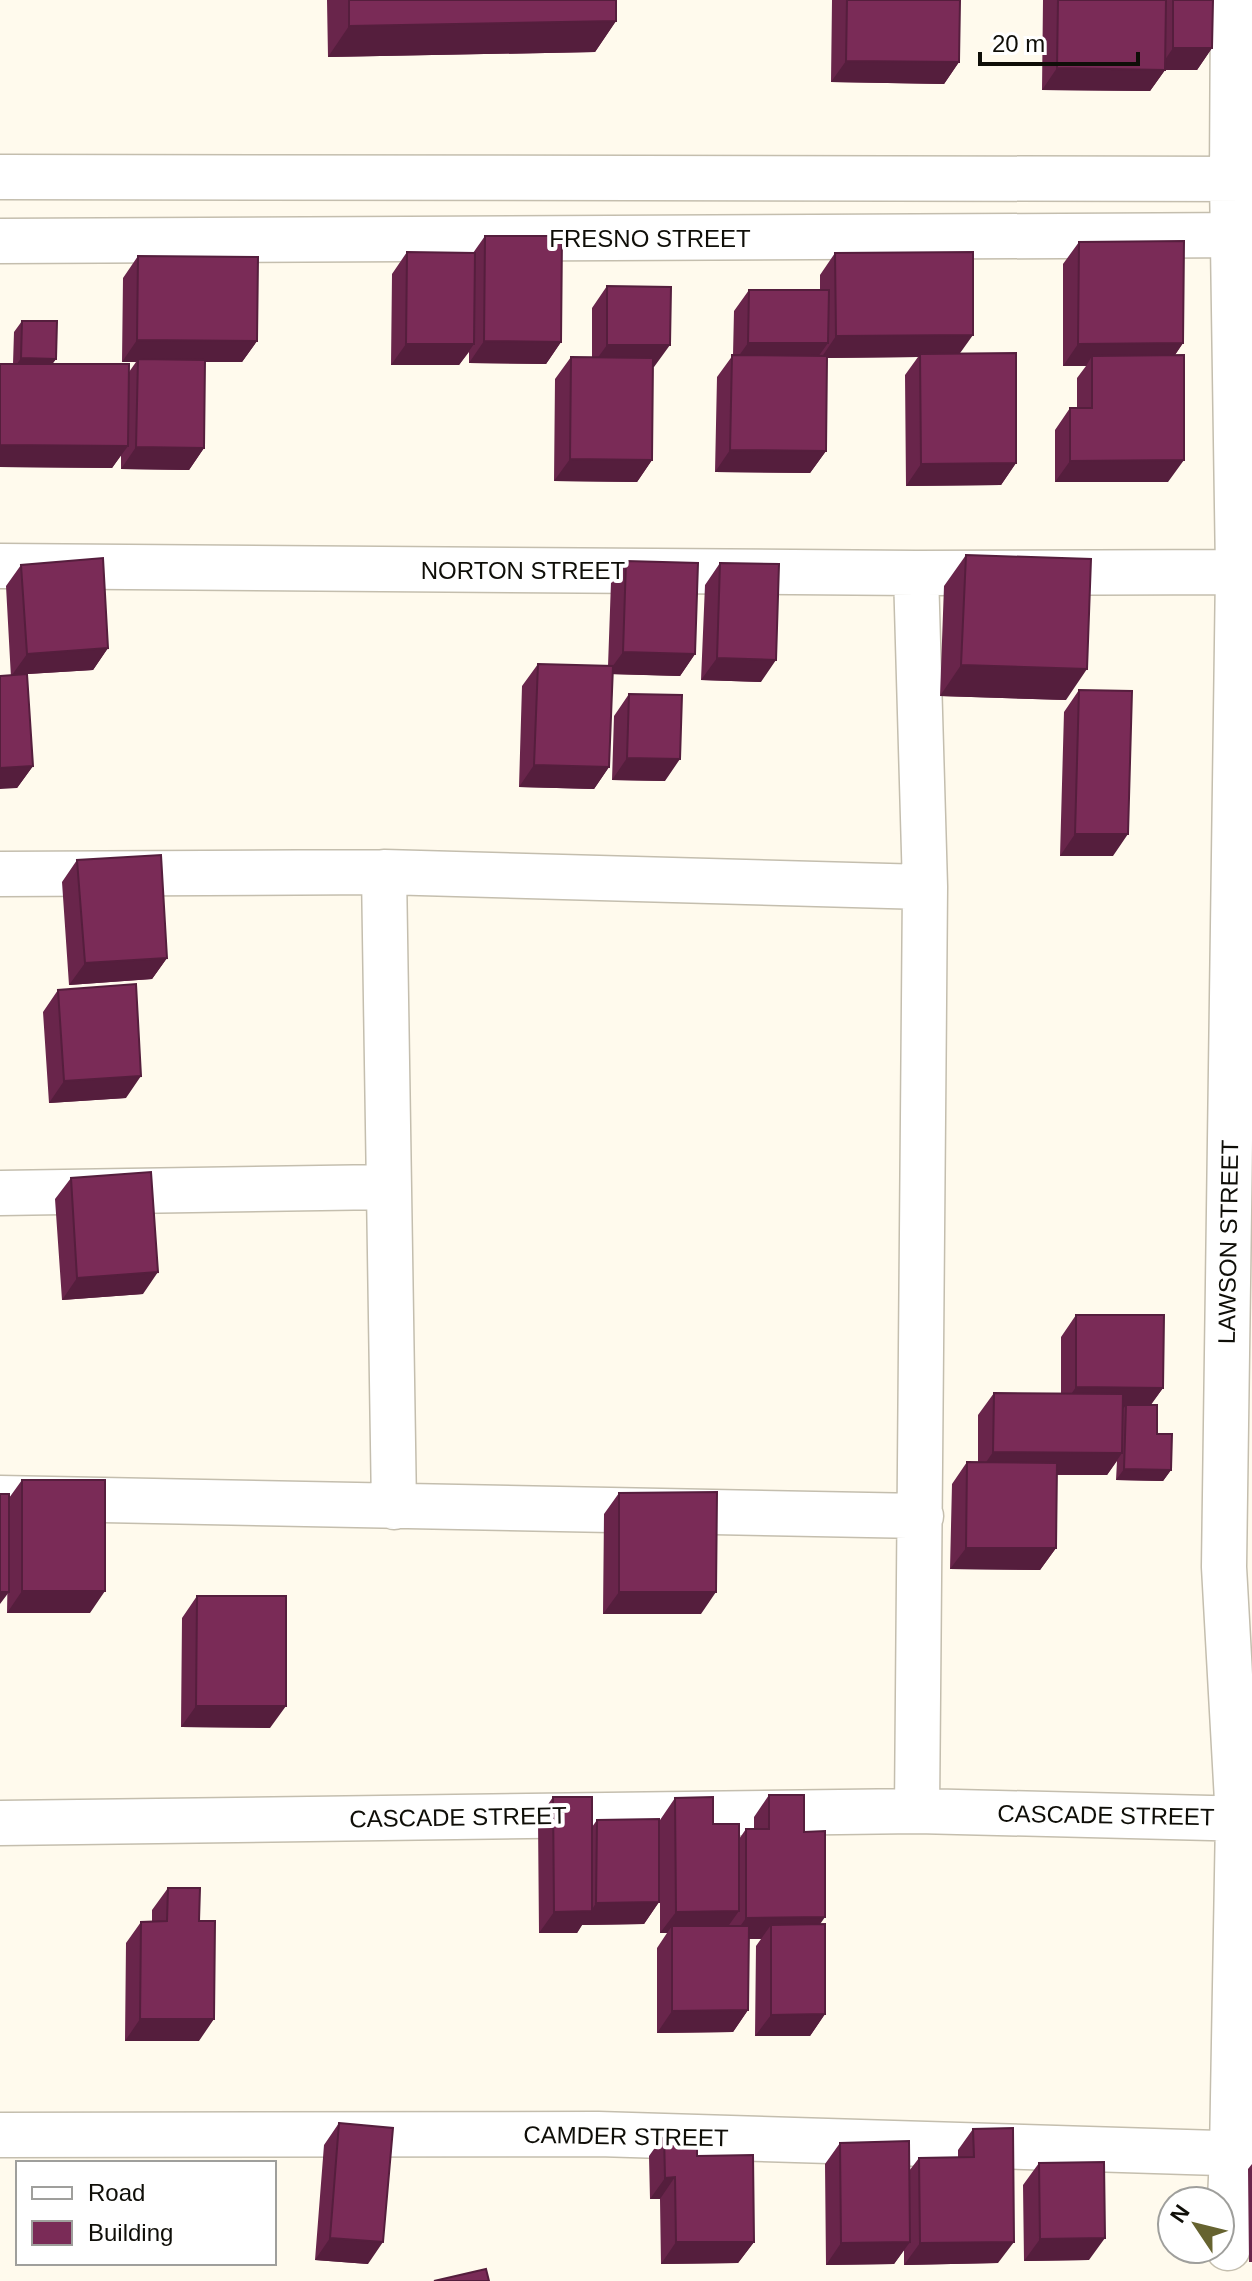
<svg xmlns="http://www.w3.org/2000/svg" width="1252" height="2281" font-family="Arial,sans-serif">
  <rect width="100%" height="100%" fill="#fffaed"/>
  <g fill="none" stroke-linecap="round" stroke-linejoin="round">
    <g stroke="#c4beae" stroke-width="47">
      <path id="street" d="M0,177l1252,2
        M0,241l1252,-6
        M0,566l916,7 336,-1
        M916,573l9,314 -8,924
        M384,872l10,635
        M0,874l384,-2 541,15
        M0,1193l387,-6
        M0,1498l921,18
        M0,1823l917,-12 335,8
        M0,2135l598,-1 654,20
        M1228,2248l4,-94 6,-335 -14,-252 14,-996 -6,-392 1,-179"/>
    </g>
    <use href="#street" stroke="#fff" stroke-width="44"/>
  </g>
  <path fill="#69254b" d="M327,0h289v21l-21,31 -267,5z
    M832,0h128l-1,62 -15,22 -113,-2z
    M1043,0h170l-1,48 -15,22h-32l-15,21 -108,-1z
    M485,236l76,106 -15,22 -77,-1v-11l-10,13h-68l1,-91 15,-22 66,1z
    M1079,242l104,101 -8,12 -7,127h-113v-52l15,-22h7v-30l9,-12h-23v-102z
    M835,253l125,100 56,110 -15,22 -95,1 -1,-111 13,-18 -91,1 -1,93 -16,22 -95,-1 2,-95 16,-22 1,-44 15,-21h71v-15z
    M138,256l119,85 -15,21h-37l-1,86 -15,22 -68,-1v-14l-9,13 -112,-1v-103h13l1,-32 8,-11 34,38 -4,5 77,8 7,-10h-14l1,-84z
    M607,286l47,81h-1l-1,93 -15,22 -83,-1 1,-102 16,-22h21v-49z
    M966,555l100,145 -126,-4 4,-110z
    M626,561l69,93 -15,22 -67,-2 -4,93 -15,22 -75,-2 3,-101 16,-22 70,2 3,-84z
    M720,563l41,119 -60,-2 4,-95z
    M21,565l87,83 -15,22 -66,4 6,92 -16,22 -11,-202z
    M1079,690l34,166h-53l4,-144z
    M629,694l36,87 -53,-1 2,-64z
    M77,860l90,98 -15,21 -83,6 -7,-103z
    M58,990l68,108 -77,5 -6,-91z
    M71,1178l72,116 -81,6 -7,-101z
    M1076,1315l87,73 -13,17 7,29 14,36 -8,11 -47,-1 1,-19 -10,14h-50l-1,73 -16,22 -90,-1 2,-85 15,-22h11v-47l16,-22 67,1v-57z
    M22,1480l68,133h-83l2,-115z
    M619,1493l82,121h-98l1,-100z
    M197,1596l73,132 -89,-1 1,-109z
    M769,1795l35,37 16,92 5,90 -15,22h-55l1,-90 5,-7h-12l-1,71 -15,22 -76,1v-85l10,-15h-7v-113l15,-22 38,26 26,15 7,-10h8v-12z
    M553,1797l39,30 5,-7 62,82 -15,22 -62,1 -5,8h-38l-1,-114z
    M168,1888l31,33v120h-74l1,-98 15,-21 11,-1v-11z
    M339,2123l29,141 -53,-4 9,-115z
    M973,2129l25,134 -94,2v-15l-10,14 -68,1 -1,-101 15,-21 69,28 10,-13 39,-1v-7z
    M664,2135l33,21 57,86 -16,21 -77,1 -1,-65h-10l-1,-43z
    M1039,2163l50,97 -65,1 -1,-76z
    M1252,2164v98h-3l-1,-93z"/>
  <path fill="#551e3d" d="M616,21l-21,31 -267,5 21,-31z
    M1173,48h39l-15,22h-32l-15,21 -108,-1 15,-22 101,2z
    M846,61l113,1 -15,22 -113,-2z
    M973,335l-15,21 -38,-2 -2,3 -97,1 15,-22z
    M137,340l120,1 -15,21h-104v-3l-2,3h-14z
    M484,341l77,1 -15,22 -77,-1z
    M748,343h80l-15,21h-80z
    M1183,343l-15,22 -76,-9 -6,10h-23l15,-22z
    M406,344h68l-15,21h-68z
    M607,345h63l-16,22h-63z
    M21,358l35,1 -8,11h-35z
    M0,445l128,1 -16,22 -112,-1z
    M136,447l68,1 -15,22 -68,-1z
    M730,450l96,1 -16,22 -95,-1z
    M570,459l82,1 -15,22 -83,-1z
    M1184,460l-16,22h-113l15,-21z
    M1016,463l-15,22 -95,1 15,-22z
    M108,648l-15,22 -81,5 15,-21z
    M623,652l72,2 -15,22 -73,-2z
    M717,658l59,2 -15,22 -60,-2z
    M961,665l126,4 -21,31 -126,-4z
    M627,758l53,1 -15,22 -53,-1z
    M534,765l75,2 -15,22 -75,-2z
    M33,766l-16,22 -17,1v-21z
    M1075,834h53l-15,22h-53z
    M167,958l-15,21 -83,6 16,-22z
    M141,1076l-15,22 -77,5 15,-22z
    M158,1272l-15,22 -81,6 15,-22z
    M1076,1387l87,1 -15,21 -22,-4 -3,4h-62z
    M993,1452l129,1 -15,22 -129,-1z
    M1124,1469l47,1 -8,11 -47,-1z
    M966,1548h90l-16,22 -90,-1z
    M22,1591h83l-15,22h-83z
    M0,1592h9l-9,12z
    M619,1592h97l-15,22h-98z
    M196,1706h90l-16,22 -89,-1z
    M659,1902l-15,22 -62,1 -5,8h-38l15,-21 37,-1 5,-8z
    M739,1911l-15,21 -52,-6 -5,7h-7l16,-21z
    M825,1917l-15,22 -39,-14 -10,14h-30l15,-21z
    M748,2010l-15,22 -76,1 15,-22z
    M825,2014l-15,22h-55l16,-21z
    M140,2019h74l-15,22h-74z
    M675,2177l-15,22h-10l15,-21z
    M330,2238l53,4 -15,22 -53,-4z
    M1105,2238l-16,22 -65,1 16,-22z
    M676,2242h78l-16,21 -77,1z
    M910,2242l-16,22 -68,1 15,-22z
    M1014,2242l-16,21 -94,2 16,-22z"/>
  <path fill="#7a2b57" stroke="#551e3d" stroke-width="2" d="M349,0h267v21l-267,5z
    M847,0h113l-1,62 -113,-1z
    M1058,0h108l-1,70 -108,-2z
    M1173,0h40l-1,48h-39z
    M485,236h77l-1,106 -77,-1z
    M1184,241l-1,102 -105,1 1,-102z
    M407,252l68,1 -1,91h-68z
    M973,252v83l-137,1 -1,-83z
    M138,256l120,1 -1,84 -120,-1z
    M607,286l64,1 -1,58h-63z
    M749,290h80l-1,53h-80z
    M22,321h35l-1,38 -35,-1z
    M1016,353v110l-95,1 -1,-110z
    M732,355l95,1 -1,95 -96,-1z
    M1184,355v105l-114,1v-53h22v-52z
    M571,357l82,1 -1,102 -82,-1z
    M138,359l67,1 -1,88 -68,-1z
    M0,364h129l-1,82 -128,-1z
    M966,555l125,4 -4,110 -126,-4z
    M103,558l5,90 -81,6 -6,-89z
    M626,561l72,2 -3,91 -72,-2z
    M720,563l59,1 -3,96 -59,-2z
    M538,664l75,2 -4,101 -75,-2z
    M27,674l6,92 -33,2v-92z
    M1079,690l53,1 -4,143h-53z
    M629,694l53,1 -2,64 -53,-1z
    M161,855l6,103 -82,5 -8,-103z
    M136,984l5,92 -77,5 -6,-91z
    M151,1172l7,100 -81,6 -6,-100z
    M1076,1315h88l-1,73 -87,-1z
    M994,1393l129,1 -1,59 -129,-1z
    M1126,1405h31v29h15l-1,36 -47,-1z
    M967,1462l90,1 -1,85h-90z
    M22,1480h83v111h-83z
    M717,1492l-1,100h-97v-99z
    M0,1494h9v98h-9z
    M197,1596h89v110h-90z
    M769,1795h35v37l21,-1v86l-79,1v-89h23z
    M553,1797h39v114l-38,1z
    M713,1797v27h26v87l-63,1 -1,-114z
    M659,1819v83l-63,1 1,-83z
    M168,1888h32l-1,33h16l-1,98h-74l1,-97 26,-1z
    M825,1924v90l-54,1v-90z
    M672,1926h77l-1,84 -76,1z
    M339,2123l54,5 -10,114 -53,-4z
    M1013,2128l1,114 -94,1 -1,-85 55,-1 -1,-28z
    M697,2134v22l56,-1 1,87h-78l-1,-65 -10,1 -1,-43z
    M909,2141l1,101 -69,1 -1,-100z
    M1104,2162l1,76 -65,1 -1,-76z
    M486,2269l3,12h-55z"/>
  <g text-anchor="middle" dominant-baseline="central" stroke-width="8" stroke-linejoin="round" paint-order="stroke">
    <g font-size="24" fill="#0f0e08" stroke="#fff">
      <text x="650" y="238">FRESNO STREET</text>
      <text x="523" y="570">NORTON STREET</text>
      <text transform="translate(1228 1242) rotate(-89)">LAWSON STREET</text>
      <text transform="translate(1106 1815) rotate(1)">CASCADE STREET</text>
      <text transform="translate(458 1817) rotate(-1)">CASCADE STREET</text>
      <text transform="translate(626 2136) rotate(1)">CAMDER STREET</text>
    </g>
  </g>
  <rect x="16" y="2161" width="260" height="104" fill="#ffffff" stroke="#9f9f9c" stroke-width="2"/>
  <rect x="32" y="2187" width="40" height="12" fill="#ffffff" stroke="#9f9f9c" stroke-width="2"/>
  <text x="88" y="2201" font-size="24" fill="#0f0e08">Road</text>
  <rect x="32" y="2221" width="40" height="24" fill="#7a2b57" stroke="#9f9f9c" stroke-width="2"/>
  <text x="88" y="2241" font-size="24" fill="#0f0e08">Building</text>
  <g transform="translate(1196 2225) rotate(305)"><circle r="38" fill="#ffffff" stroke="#9f9f9c" stroke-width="2"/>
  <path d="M0-6L14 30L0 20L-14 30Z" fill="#666330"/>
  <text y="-12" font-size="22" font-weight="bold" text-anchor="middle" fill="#0f0e08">N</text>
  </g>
  <path d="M980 52v12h158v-12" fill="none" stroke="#0f0e08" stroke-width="4"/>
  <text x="992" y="52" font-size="24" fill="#0f0e08" stroke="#ffffff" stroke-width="6" paint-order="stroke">20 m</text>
</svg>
